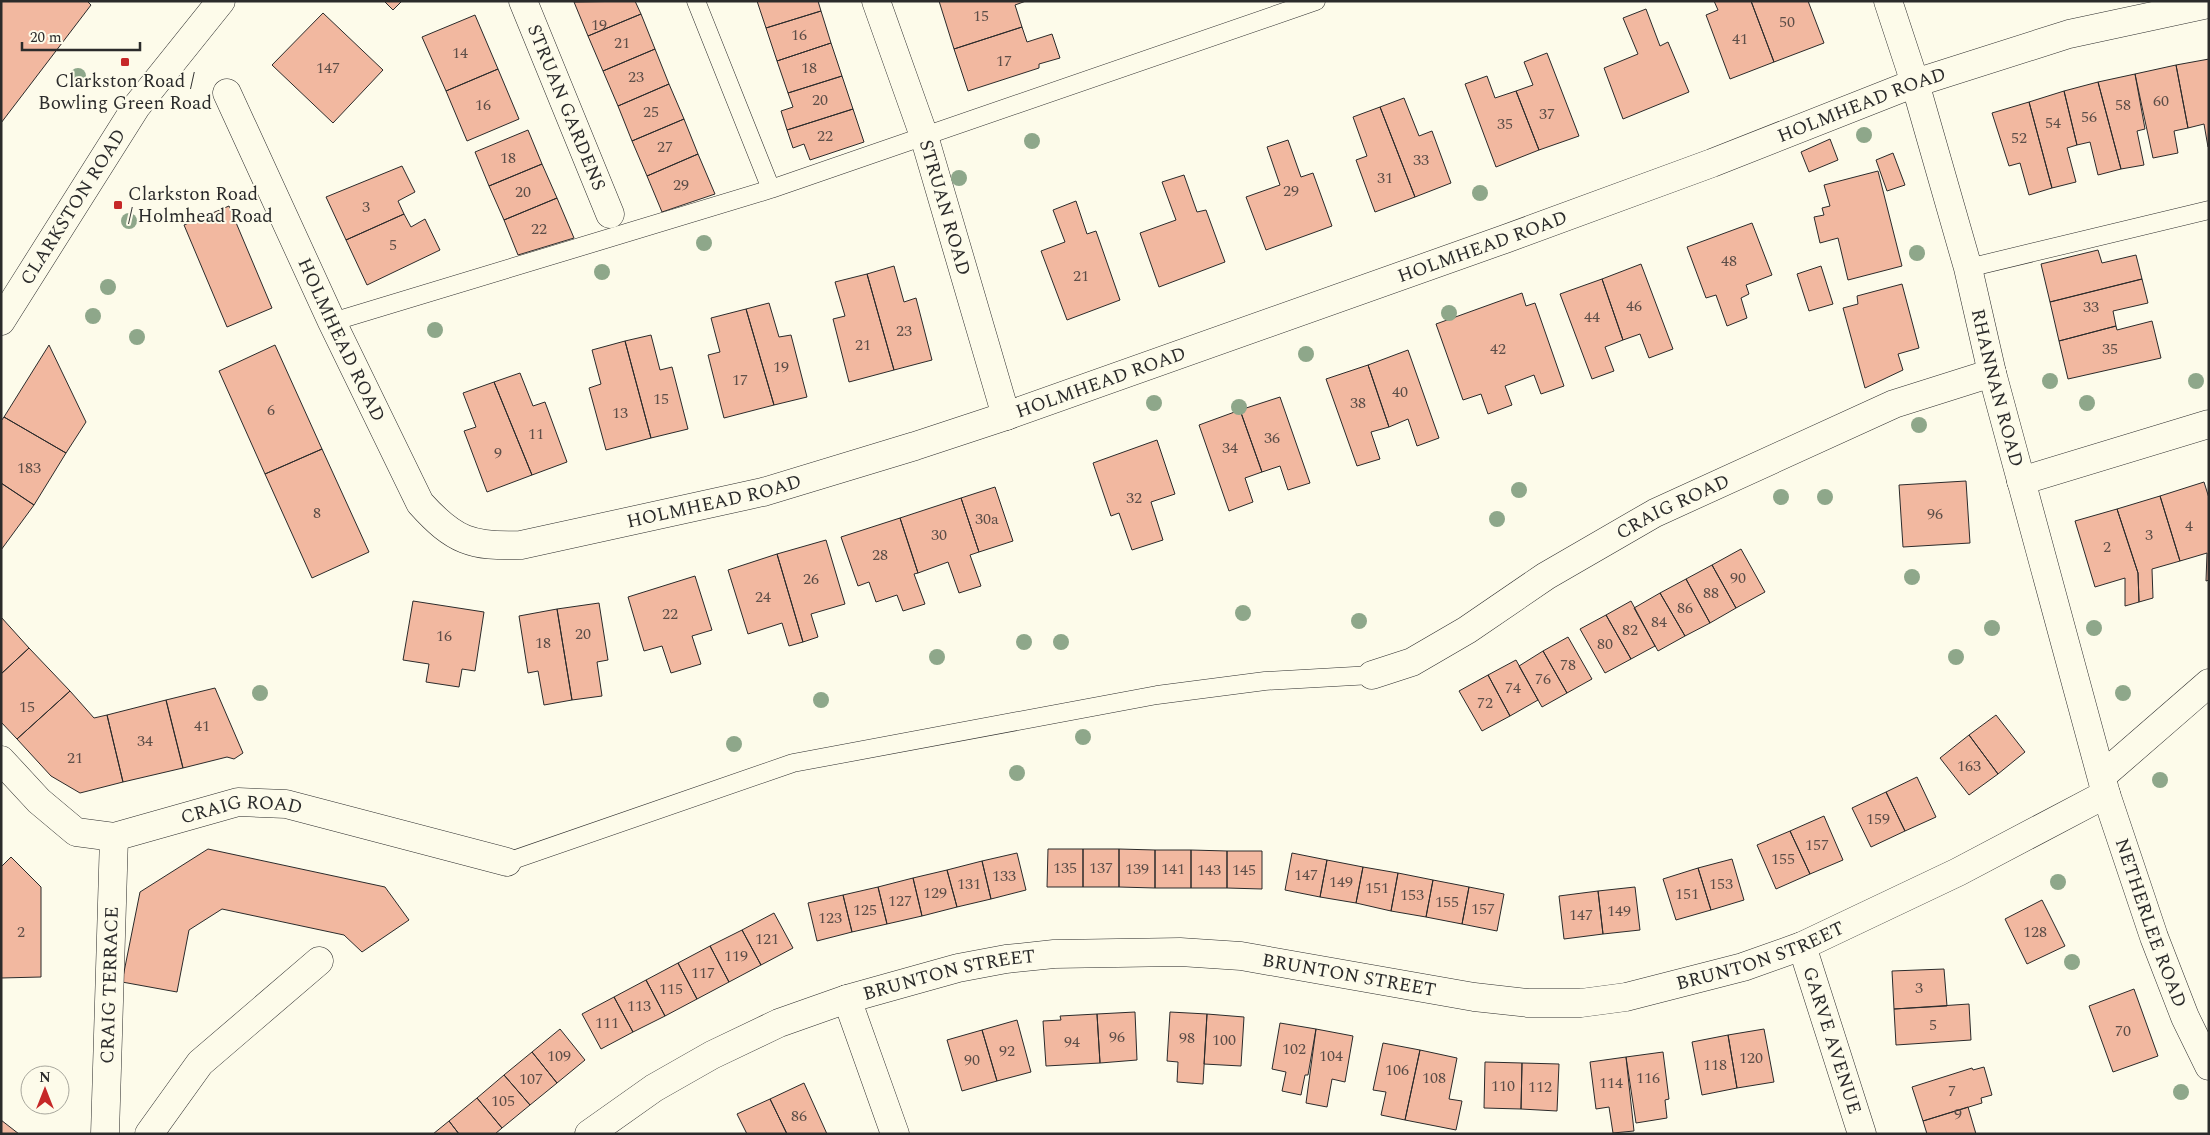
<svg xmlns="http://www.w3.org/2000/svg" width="2210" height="1135" font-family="Spectral,serif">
  <rect width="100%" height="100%" fill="#fdfbea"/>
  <path fill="#f2b8a0" stroke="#2b2b2b" d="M1,1h86l4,4 -90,118z
    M384,1h18l-9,9z
    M635,1l6,13 -53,22 -14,-34z
    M757,1h61l3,10 -55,17z
    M939,1h87l-11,4 7,22 -68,22z
    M1714,1h37l23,61 -44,17 -24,-64 12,-5z
    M1751,1h57l16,42 -50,19z
    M1646,9l14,37 8,-4 21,50 -66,27 -19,-51 34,-14 -15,-36z
    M821,11l10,32 -54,18 -11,-33z
    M323,13l60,57 -50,53 -61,-58z
    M641,14l14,35 -52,22 -15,-35z
    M475,15l23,54 -52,22 -24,-54z
    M1022,27l5,15 25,-8 8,24 -21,6v4l-71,23 -14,-42z
    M831,43l11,33 -54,17 -11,-32z
    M655,49l14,35 -51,22 -15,-35z
    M1547,53l32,83 -40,14 -23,-59 17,-6 -9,-23z
    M2209,59v88h-1l-4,-23 -16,4 -12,-63z
    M2176,65l12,63 -14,3 4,22 -25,5 -18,-84z
    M498,69l21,50 -52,22 -21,-50z
    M2135,74l10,55 -8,2 7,34 -23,4 -23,-87z
    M842,76l11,33 -66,21 -6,-19 12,-4 -5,-14z
    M1487,76l8,22 21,-7 23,59 -43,17 -31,-83z
    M2098,82l23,87 -23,6 -8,-33 -13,3 -13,-54z
    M669,84l15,35 -52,22 -14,-35z
    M2064,91l13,54 -10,3 9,34 -24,6 -23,-86z
    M1404,98l15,38 13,-5 19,52 -36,14 -35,-90z
    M2029,102l23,86 -23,7 -9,-32 -11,3 -17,-53z
    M1380,107l35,90 -40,15 -19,-52 11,-4 -14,-39z
    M853,109l11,33 -54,18 -6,-16 -11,4 -6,-18z
    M684,119l14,35 -51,22 -15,-35z
    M528,130l14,34 -53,22 -14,-34z
    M1830,139l8,21 -29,12 -8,-20z
    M1288,140l13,37 12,-4 19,53 -66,24 -20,-53 34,-12 -13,-38z
    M1893,153l12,32 -18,6 -11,-31z
    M698,154l17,40 -53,18 -15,-36z
    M542,164l15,34 -53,22 -15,-34z
    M402,166l13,26 -17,9 6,13 -58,26 -20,-43z
    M1878,171l24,95 -54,14 -10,-42 -18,5 -6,-26 10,-2 -2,-7 8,-2 -6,-21z
    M1184,175l13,37 9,-2 19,52 -66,25 -19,-54 36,-13 -14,-38z
    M557,198l17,40 -56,17 -14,-35z
    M1076,201l11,33 9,-3 24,69 -53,20 -26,-69 24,-9 -12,-32z
    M229,206l43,102 -45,19 -43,-102z
    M404,214l7,13 14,-8 15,31 -73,35 -21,-45z
    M1752,223l20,52 -26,10 3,9 -8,4 6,20 -20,8 -11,-31 -10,3 -19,-51z
    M2098,250l4,13 34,-8 6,24 -92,23 -9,-38z
    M1641,264l32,85 -24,9 -9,-24 -17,6 -21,-61z
    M894,266l10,36 12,-4 16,62 -38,10 -27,-96z
    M1821,266l12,38 -24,7 -12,-37z
    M867,274l27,96 -45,12 -16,-63 12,-3 -10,-34z
    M1602,279l21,61 -18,7 9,24 -22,8 -32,-85z
    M2142,279l6,24 -35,8 3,15 -57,15 -9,-39z
    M1902,284l17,64 -21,6 5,16 -38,18 -22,-80 15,-4 -1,-8z
    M1522,293l4,13 9,-3 29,83 -23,8 -7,-19 -29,11 7,19 -24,9 -7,-20 -18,6 -27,-76z
    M769,303l10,34 12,-2 16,62 -33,8 -28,-96z
    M746,309l28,96 -50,13 -16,-63 12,-3 -9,-34z
    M2152,321l9,37 -93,21 -9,-38 57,-15 1,4z
    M651,335l9,35 12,-3 16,62 -37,9 -26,-97z
    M625,341l26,97 -45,12 -17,-62 12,-4 -9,-34z
    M49,345l37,77 -20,31 -62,-36z
    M275,345l47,104 -57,25 -46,-103z
    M1408,350l31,88 -22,8 -9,-27 -19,8 -21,-62z
    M1368,365l21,62 -18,5 9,27 -23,7 -31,-87z
    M520,373l13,33 12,-4 22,60 -35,13 -38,-93z
    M494,382l38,93 -45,17 -23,-61 12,-4 -13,-34z
    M1280,397l30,86 -22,7 -8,-24 -18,6 -22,-62z
    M1240,410l22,62 -17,6 8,24 -24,9 -30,-86z
    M4,417l62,36 -32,52 -33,-22v-62z
    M1157,440l18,54 -24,8 12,38 -31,10 -13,-37 -8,3 -18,-53z
    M322,449l47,103 -57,26 -47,-104z
    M1966,481l4,62 -67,4 -4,-62z
    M2204,482l5,16v82l-3,1 1,-28 -27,8 -20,-65z
    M1,483l33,22 -33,45z
    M995,487l18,54 -34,11 -18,-54z
    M2160,496l20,65 -28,8 1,29 -14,4 -1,-29 -21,-64z
    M961,498l18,54 -9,3 11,31 -22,7 -11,-31 -30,11 -18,-55z
    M2117,509l21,64 1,29 -14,4v-28l-30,9 -20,-66z
    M900,518l18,55 -4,1 11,30 -22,7 -6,-16 -21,7 -7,-20 -11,4 -17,-49z
    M826,540l19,64 -34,10 7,23 -15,5 -26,-88z
    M1741,549l24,43 -29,16 -24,-43z
    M777,554l26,88 -14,4 -7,-23 -34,11 -20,-64z
    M1712,565l24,43 -26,15 -24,-44z
    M695,576l17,54 -20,6 9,28 -30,9 -9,-27 -18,5 -16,-54z
    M1686,579l24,44 -25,13 -25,-43z
    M1660,593l25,43 -27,15 -24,-43z
    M413,601l71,11 -9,59 -13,-2 -3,18 -33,-5 3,-18 -26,-4z
    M1631,601l24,45 -24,13 -25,-44z
    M599,603l9,57 -11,2 5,34 -30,4 -15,-91z
    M557,609l15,91 -28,5 -6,-34 -10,2 -9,-57z
    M1606,615l25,44 -26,14 -25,-44z
    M1,617l28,31 -28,26z
    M1568,637l24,42 -25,14 -24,-42z
    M29,648l41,43 -53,48 -16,-17v-48z
    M1543,651l24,42 -25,14 -23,-41z
    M1516,660l22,40 -28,16 -22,-41z
    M1488,675l22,41 -28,15 -23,-40z
    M215,688l28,65 -9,6 -7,-2 -44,11 -17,-68z
    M70,691l24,27 13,-3 16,67 -43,11 -29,-17 -34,-37z
    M166,700l17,68 -60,14 -16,-67z
    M1996,715l29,37 -27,22 -29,-39z
    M1969,735l29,39 -29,21 -29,-37z
    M1917,777l19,40 -31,14 -19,-39z
    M1886,792l19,39 -34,16 -19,-39z
    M1824,816l19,44 -33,14 -20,-43z
    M1790,831l20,43 -34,15 -19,-44z
    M208,849l177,38 24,33 -47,32 -18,-17 -122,-26 -33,21 -12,62 -55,-10 18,-90z
    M1048,849h35v38h-36z
    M1083,849h36v38h-36z
    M1119,849l36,1v38l-36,-1z
    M1155,850h36v38h-36z
    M1191,850l36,1v37h-36z
    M1227,851h35v38l-35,-1z
    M1017,853l9,37 -35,9 -9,-38z
    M1292,853l35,7 -7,37 -35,-7z
    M11,857l30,30v90l-40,1v-111z
    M1732,859l12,41 -33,10 -13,-42z
    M1327,860l36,7 -7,36 -36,-6z
    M982,861l9,38 -34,8 -10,-37z
    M1363,867l35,6 -7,38 -35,-8z
    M1698,868l13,42 -35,10 -13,-41z
    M947,870l10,37 -35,9 -9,-38z
    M1398,873l35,7 -7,37 -35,-6z
    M913,878l9,38 -35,8 -9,-37z
    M1433,880l36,7 -7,37 -36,-7z
    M878,887l9,37 -35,8 -9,-37z
    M1469,887l35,7 -7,37 -35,-7z
    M1635,887l5,43 -37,4 -5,-43z
    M1598,891l5,43 -39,5 -5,-43z
    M843,895l9,37 -35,9 -9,-38z
    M2042,900l23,46 -38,18 -22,-45z
    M774,913l19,35 -32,17 -19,-35z
    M742,930l19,35 -32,17 -19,-36z
    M710,946l19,36 -32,17 -19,-36z
    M678,963l19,36 -32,17 -19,-36z
    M1944,969l3,37 -53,3 -2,-38z
    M646,980l19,36 -32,16 -19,-35z
    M2134,989l24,67 -45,16 -24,-66z
    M614,997l19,35 -32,17 -19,-35z
    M1969,1004l2,36 -75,5 -2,-36z
    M1135,1012l2,48 -37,3 -3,-49z
    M1170,1012l37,2 -4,70 -26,-2 1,-20 -11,-1z
    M1097,1014l3,49 -54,3 -3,-45 18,-1 -1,-4z
    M1207,1014l37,3 -3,49 -37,-2z
    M1017,1020l14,52 -34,9 -15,-51z
    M1280,1023l36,6 -8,46h-3l-4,20 -19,-4 4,-19 -14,-3z
    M560,1029l25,31 -28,23 -25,-31z
    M1316,1029l37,7 -8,46 -13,-3 -5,28 -21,-4z
    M1764,1029l10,53 -37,6 -9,-53z
    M982,1030l15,51 -35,10 -15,-51z
    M1728,1035l9,53 -35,7 -10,-53z
    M1383,1043l37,7 -15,70 -24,-5 5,-23 -13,-2z
    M1420,1050l37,8 -8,41 13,2 -6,29 -51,-10z
    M532,1052l25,31 -27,22 -26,-30z
    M1663,1052l6,47 -4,1 2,18 -31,5 -10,-66z
    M1626,1057l8,74 -21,2 -4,-26 -13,2 -6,-47z
    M1485,1062l37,1 -1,46 -37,-1z
    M1522,1063l37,1 -2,47 -36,-2z
    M1984,1067l8,28 -11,3 1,5 -59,18 -11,-34 60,-19 1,2z
    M504,1075l26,30 -28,23 -25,-30z
    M804,1083l23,51h-40l-17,-35z
    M477,1098l25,30 -7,6h-36l-10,-13z
    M770,1099l17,35h-40l-10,-20z
    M1968,1107l8,27h-49l-4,-13z
    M1,1120l18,14h-18z
    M449,1121l10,13h-26z"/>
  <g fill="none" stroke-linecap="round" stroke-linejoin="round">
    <g stroke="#2b2b2b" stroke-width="19">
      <path id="lane" d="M696,1l75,188
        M1968,268l241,-58
        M332,322l439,-133 545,-188
        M507,862l286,-99 364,-68 108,-14 107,-6"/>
    </g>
    <g stroke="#2b2b2b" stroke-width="29">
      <g id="street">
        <path id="s1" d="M523,1l87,213"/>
        <path id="s2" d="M876,1l48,135 82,280"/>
        <path id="s3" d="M227,93l105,229 88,181c34,38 52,44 101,42l242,-53 152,-46 91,-30 499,-177 207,-76 203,-80 154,-49 140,-30"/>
        <path d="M2021,481l188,-57"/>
        <path id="s4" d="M1372,675l40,-13 55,-32 79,-54 109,-63 239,-109 98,-31"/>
        <path id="s5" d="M1,760l38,41 37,31 38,5 124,-35 48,2 221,58"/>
        <path d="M2102,776l107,-93"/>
        <path id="s6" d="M1802,946l60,188"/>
        <path d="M847,999l48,135"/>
        <path id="s7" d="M105,1134l9,-297"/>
        <path d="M149,1134l51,-71 119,-102"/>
      </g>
    </g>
    <g stroke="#2b2b2b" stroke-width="29">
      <g id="secondary">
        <path id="s8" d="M1888,1l27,82 53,185 24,105 114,421 48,143 31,80 24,49"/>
        <path id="s9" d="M1,321l135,-214 85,-106"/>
        <path id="s10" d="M589,1134l65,-46 58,-33 67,-32 68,-24 111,-31 48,-9 48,-5 126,-2 61,4 233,41 54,6h53l45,-6 117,-30 59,-21 156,-74 148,-78"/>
      </g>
    </g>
    <use href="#lane" stroke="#fdfbea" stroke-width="18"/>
    <use href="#street" stroke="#fdfbea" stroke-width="28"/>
    <use href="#secondary" stroke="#fdfbea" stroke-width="28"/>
  </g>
  <g fill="#8ea78a">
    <circle cx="78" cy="76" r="8"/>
    <circle cx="1864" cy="135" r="8"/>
    <circle cx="1032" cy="141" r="8"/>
    <circle cx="959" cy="178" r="8"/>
    <circle cx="1480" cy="193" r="8"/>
    <circle cx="129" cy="221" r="8"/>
    <circle cx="704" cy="243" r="8"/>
    <circle cx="1917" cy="253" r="8"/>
    <circle cx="602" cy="272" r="8"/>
    <circle cx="108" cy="287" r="8"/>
    <circle cx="1449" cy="313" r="8"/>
    <circle cx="93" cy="316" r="8"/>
    <circle cx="435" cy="330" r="8"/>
    <circle cx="137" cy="337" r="8"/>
    <circle cx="1306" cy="354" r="8"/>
    <circle cx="2050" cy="381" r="8"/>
    <circle cx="2196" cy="381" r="8"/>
    <circle cx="1154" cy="403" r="8"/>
    <circle cx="2087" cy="403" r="8"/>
    <circle cx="1239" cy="407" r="8"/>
    <circle cx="1919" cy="425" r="8"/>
    <circle cx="1519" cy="490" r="8"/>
    <circle cx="1781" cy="497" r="8"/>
    <circle cx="1825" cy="497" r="8"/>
    <circle cx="1497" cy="519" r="8"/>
    <circle cx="1912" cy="577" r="8"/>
    <circle cx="1243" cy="613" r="8"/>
    <circle cx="1359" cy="621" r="8"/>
    <circle cx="1992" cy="628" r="8"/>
    <circle cx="2094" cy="628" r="8"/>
    <circle cx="1024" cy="642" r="8"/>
    <circle cx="1061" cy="642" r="8"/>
    <circle cx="937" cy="657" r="8"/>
    <circle cx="1956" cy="657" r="8"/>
    <circle cx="260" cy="693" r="8"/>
    <circle cx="2123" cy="693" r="8"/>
    <circle cx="821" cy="700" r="8"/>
    <circle cx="1083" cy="737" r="8"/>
    <circle cx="734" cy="744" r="8"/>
    <circle cx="1017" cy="773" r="8"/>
    <circle cx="2160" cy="780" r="8"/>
    <circle cx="2058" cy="882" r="8"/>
    <circle cx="2072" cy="962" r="8"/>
    <circle cx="2181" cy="1092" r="8"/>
  </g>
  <g fill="#c62828" stroke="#fdfbea" stroke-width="2">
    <rect x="120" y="57" width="10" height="10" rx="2.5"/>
    <rect x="113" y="200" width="10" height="10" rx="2.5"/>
  </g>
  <g text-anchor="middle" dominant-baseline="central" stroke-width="4" stroke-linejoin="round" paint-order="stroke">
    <g font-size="16" fill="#5d4e48">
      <text x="981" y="16">15</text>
      <text x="1787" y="22">50</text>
      <text x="599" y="25">19</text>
      <text x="799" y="35">16</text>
      <text x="1740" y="39">41</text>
      <text x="622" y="43">21</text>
      <text x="460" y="53">14</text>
      <text x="1004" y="61">17</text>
      <text x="328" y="68">147</text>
      <text x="809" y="68">18</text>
      <text x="636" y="77">23</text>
      <text x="820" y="100">20</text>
      <text x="2161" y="101">60</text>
      <text x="483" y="105">16</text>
      <text x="2123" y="105">58</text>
      <text x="651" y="112">25</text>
      <text x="1547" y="114">37</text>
      <text x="2089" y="117">56</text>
      <text x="2053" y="123">54</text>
      <text x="1505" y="124">35</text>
      <text x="825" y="136">22</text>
      <text x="2019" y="138">52</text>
      <text x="665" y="147">27</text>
      <text x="508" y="158">18</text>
      <text x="1421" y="160">33</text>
      <text x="1385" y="178">31</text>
      <text x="681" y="185">29</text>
      <text x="1291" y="191">29</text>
      <text x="523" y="192">20</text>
      <text x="366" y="207">3</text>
      <text x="539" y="229">22</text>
      <text x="393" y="245">5</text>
      <text x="1729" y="261">48</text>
      <text x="1081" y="276">21</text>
      <text x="1634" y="306">46</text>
      <text x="2091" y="307">33</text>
      <text x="1592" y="317">44</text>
      <text x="904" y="331">23</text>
      <text x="863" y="345">21</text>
      <text x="1498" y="349">42</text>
      <text x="2110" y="349">35</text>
      <text x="781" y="367">19</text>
      <text x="740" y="380">17</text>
      <text x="1400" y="392">40</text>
      <text x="661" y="399">15</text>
      <text x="1358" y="403">38</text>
      <text x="271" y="410">6</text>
      <text x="620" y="413">13</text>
      <text x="536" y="434">11</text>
      <text x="1272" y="438">36</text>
      <text x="1230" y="448">34</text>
      <text x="498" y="453">9</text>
      <text x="29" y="468">183</text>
      <text x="1134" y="498">32</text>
      <text x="317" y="513">8</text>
      <text x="1935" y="514">96</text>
      <text x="987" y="519">30a</text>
      <text x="2189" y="526">4</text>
      <text x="939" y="535">30</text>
      <text x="2149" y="535">3</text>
      <text x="2107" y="547">2</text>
      <text x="880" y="555">28</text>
      <text x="1738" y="578">90</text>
      <text x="811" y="579">26</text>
      <text x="1711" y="593">88</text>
      <text x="763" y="597">24</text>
      <text x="1685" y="608">86</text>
      <text x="670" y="614">22</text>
      <text x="1659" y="622">84</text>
      <text x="1630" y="630">82</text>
      <text x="583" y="634">20</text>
      <text x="444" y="636">16</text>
      <text x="543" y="643">18</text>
      <text x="1605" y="644">80</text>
      <text x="1568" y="665">78</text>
      <text x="1543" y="679">76</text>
      <text x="1513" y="688">74</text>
      <text x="1485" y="703">72</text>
      <text x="27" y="707">15</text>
      <text x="202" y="726">41</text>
      <text x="145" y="741">34</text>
      <text x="75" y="758">21</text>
      <text x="1969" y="766">163</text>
      <text x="1878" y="819">159</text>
      <text x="1817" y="845">157</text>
      <text x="1783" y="859">155</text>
      <text x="1065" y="868">135</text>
      <text x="1101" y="868">137</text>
      <text x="1137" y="869">139</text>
      <text x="1173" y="869">141</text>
      <text x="1209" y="870">143</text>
      <text x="1244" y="870">145</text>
      <text x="1306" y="875">147</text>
      <text x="1004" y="876">133</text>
      <text x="1341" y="882">149</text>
      <text x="969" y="884">131</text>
      <text x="1721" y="884">153</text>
      <text x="1377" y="888">151</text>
      <text x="935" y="893">129</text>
      <text x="1687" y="894">151</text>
      <text x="1412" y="895">153</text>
      <text x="900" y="901">127</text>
      <text x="1447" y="902">155</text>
      <text x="1483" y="909">157</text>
      <text x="865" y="910">125</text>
      <text x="1619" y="911">149</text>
      <text x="1581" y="915">147</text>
      <text x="830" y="918">123</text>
      <text x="21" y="932">2</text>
      <text x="2035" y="932">128</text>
      <text x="767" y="939">121</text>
      <text x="736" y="956">119</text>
      <text x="703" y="973">117</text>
      <text x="1919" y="988">3</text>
      <text x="671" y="989">115</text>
      <text x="639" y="1006">113</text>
      <text x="607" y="1023">111</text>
      <text x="1933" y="1025">5</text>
      <text x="2123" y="1031">70</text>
      <text x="1117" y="1037">96</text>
      <text x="1187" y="1038">98</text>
      <text x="1224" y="1040">100</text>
      <text x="1072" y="1042">94</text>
      <text x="1294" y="1049">102</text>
      <text x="1007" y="1051">92</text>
      <text x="559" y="1056">109</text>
      <text x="1331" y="1056">104</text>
      <text x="1751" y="1058">120</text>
      <text x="972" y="1060">90</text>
      <text x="1715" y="1065">118</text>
      <text x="1397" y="1070">106</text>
      <text x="1434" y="1078">108</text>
      <text x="1648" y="1078">116</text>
      <text x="531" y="1079">107</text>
      <text x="1611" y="1083">114</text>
      <text x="1503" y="1086">110</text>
      <text x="1540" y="1087">112</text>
      <text x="1952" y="1091">7</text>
      <text x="503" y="1101">105</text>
      <text x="1958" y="1114">9</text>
      <text x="799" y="1116">86</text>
    </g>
    <g font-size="19" fill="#2b2b2b" stroke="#fdfbea">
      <text x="125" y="81">Clarkston Road /<tspan x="125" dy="22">Bowling Green Road</tspan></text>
      <text x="128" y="194" text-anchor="start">Clarkston Road<tspan x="128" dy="22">/ Holmhead Road</tspan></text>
    </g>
    <g font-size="19" fill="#2b2b2b" stroke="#fdfbea">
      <text stroke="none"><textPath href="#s3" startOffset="1981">HOLMHEAD ROAD</textPath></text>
      <text stroke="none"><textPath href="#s1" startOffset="115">STRUAN GARDENS</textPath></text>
      <text stroke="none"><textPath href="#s9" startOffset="135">CLARKSTON ROAD</textPath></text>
      <text stroke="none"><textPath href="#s2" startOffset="218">STRUAN ROAD</textPath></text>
      <text stroke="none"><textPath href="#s3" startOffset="1576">HOLMHEAD ROAD</textPath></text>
      <text stroke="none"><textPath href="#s3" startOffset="272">HOLMHEAD ROAD</textPath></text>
      <text stroke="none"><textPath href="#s3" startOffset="1171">HOLMHEAD ROAD</textPath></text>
      <text stroke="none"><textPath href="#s8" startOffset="402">RHANNAN ROAD</textPath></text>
      <text stroke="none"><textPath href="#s3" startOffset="766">HOLMHEAD ROAD</textPath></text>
      <text stroke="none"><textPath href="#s4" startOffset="346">CRAIG ROAD</textPath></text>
      <text stroke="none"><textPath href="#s5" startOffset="274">CRAIG ROAD</textPath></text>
      <text stroke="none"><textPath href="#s8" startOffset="959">NETHERLEE ROAD</textPath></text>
      <text stroke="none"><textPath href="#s10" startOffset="1222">BRUNTON STREET</textPath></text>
      <text stroke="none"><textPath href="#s10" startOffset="802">BRUNTON STREET</textPath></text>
      <text stroke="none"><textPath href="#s10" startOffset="398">BRUNTON STREET</textPath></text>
      <text stroke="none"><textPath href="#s7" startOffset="149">CRAIG TERRACE</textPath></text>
      <text stroke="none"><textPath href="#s6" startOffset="99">GARVE AVENUE</textPath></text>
    </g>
  </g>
  <rect width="2210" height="1135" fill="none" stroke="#2b2b2b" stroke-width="5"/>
  <g transform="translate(45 1090)"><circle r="24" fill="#fdfbea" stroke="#a9a89e"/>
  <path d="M0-4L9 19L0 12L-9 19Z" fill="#c62828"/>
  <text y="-8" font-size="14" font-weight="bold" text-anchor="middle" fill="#2b2b2b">N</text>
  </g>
  <path d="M22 42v8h118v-8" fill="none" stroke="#2b2b2b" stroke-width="2.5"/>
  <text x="30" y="42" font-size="15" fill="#2b2b2b" stroke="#fdfbea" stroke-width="4" paint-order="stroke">20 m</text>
</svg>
